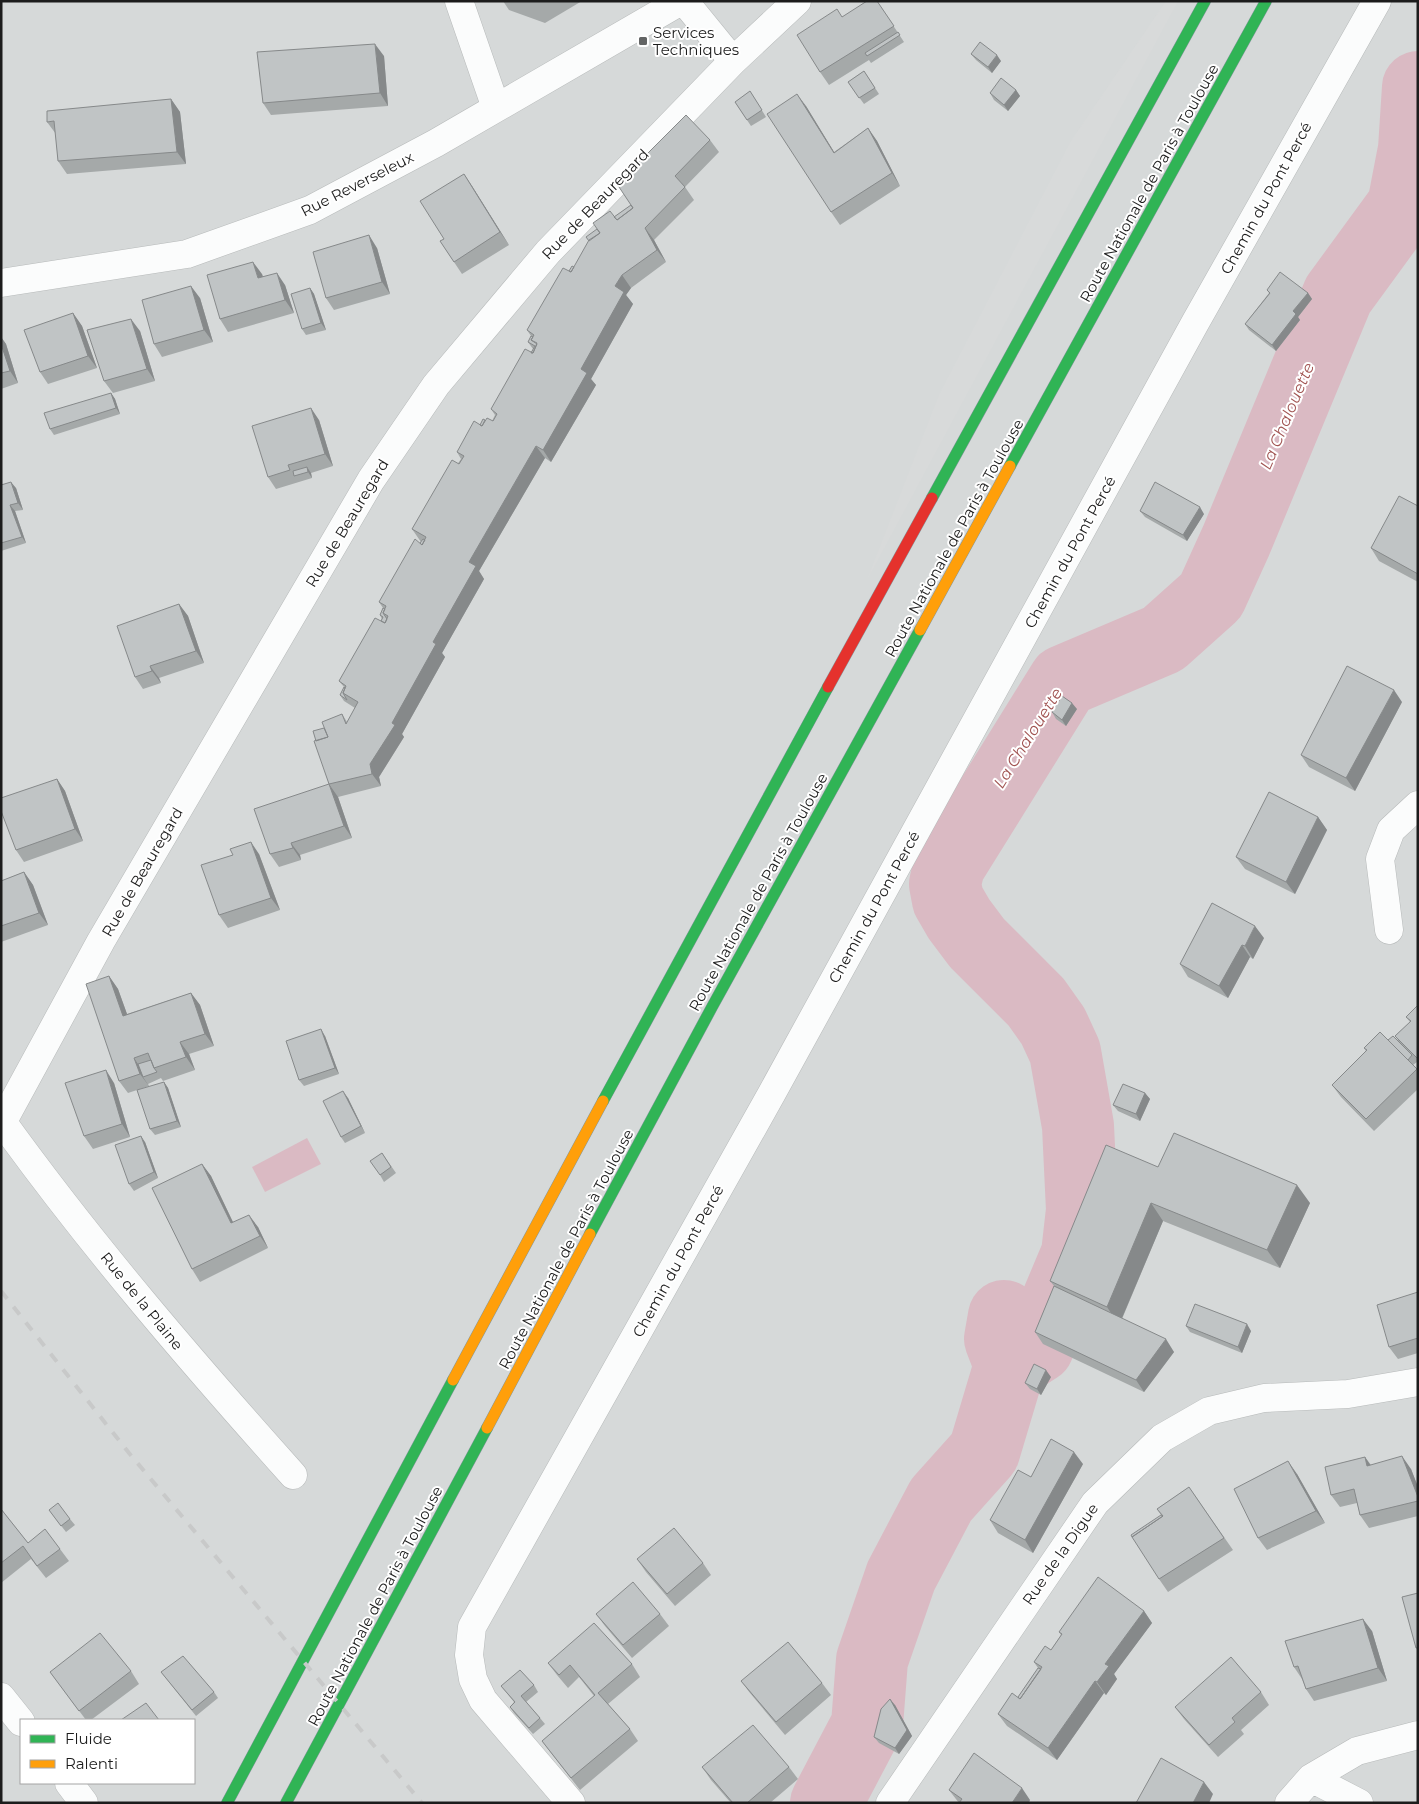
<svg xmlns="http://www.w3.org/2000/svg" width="1419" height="1804" font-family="Montserrat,sans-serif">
  <rect width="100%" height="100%" fill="#e4e9ea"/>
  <path fill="#d6d9d9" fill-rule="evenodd" d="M1,1h1417v1802h-1417zM21,1720h173v63h-173z"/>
  <path fill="#d8dada" d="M1166,1h12l-311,579 72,-185 132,-254z"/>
  <path fill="#dabac3" d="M307,1138l14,26 -56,28 -13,-25z"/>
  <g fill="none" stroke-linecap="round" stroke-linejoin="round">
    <path stroke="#dabac3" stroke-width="72" d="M1010,1365l28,-18 39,-93 5,-44 -4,-84 -13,-74 -12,-26 -17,-24 -59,-59 -18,-24 -11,-19 -3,-16 4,-18 115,-185 99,-42 48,-43 25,-55 102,-246 65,-89 11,-57 4,-62
      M826,1803l41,-78 5,-65 29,-84 40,-76 43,-48 26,-87 -10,-26 4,-23"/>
    <g stroke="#b7baba" stroke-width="29">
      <path id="street" d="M459,1l37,107
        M684,1l49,60
        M1,283l186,-29 123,-44 126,-67 245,-142
        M1389,930l-9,-71 11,-29 27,-25
        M1,1120c90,125 190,241 292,355
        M3,1121l98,-180 270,-461 65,-95 112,-133 185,-191 64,-60
        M1,1697l20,25
        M1311,1778l48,25
        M69,1783l15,20
        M571,1803l-88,-103 -10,-21 -4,-24 3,-28 300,-534 423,-770 182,-322
        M890,1803l205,-300 67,-65 47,-27 55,-13 84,-4 70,-12
        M1289,1803l22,-25 46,-27 61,-16"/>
    </g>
    <g stroke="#84989d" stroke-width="12">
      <path id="fast" d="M1010,466l256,-465
        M932,498l273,-497
        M603,1101l225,-414
        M590,1234l122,-227 208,-377
        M227,1803l226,-423
        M286,1803l201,-375"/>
    </g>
    <g stroke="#84989d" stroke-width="12">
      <path id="slow" d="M920,630l90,-164
        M453,1380l150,-279
        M487,1428l103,-194"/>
    </g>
    <g stroke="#84989d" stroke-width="12">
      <path id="jam" d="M828,687l104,-189"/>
    </g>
    <use href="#street" stroke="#fbfcfc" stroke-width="28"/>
    <use href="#fast" stroke="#30b455" stroke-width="11"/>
    <use href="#slow" stroke="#ff9f0a" stroke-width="11"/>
    <use href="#jam" stroke="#e5322d" stroke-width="11"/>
    <path stroke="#c8c9c9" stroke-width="4" stroke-dasharray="10 10" stroke-linecap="butt" d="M1,1291l128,162 293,350"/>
  </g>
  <path fill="#a5a9a9" d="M503,1h79l-37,22 -36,-13z
    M877,1l27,41 -33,21 -2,-3 -40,25 -9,-13 22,-55z
    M971,54l30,7 -9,12 -16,-13z
    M384,56l4,50 -117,9 -8,-12z
    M864,71l15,23 -15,10 -16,-22z
    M1016,90l4,6 -12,15 -14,-11 -4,-7z
    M750,91l16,26 -15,9 -16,-24z
    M171,99l9,13 6,52 -119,10 -9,-13 -2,-27 -9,-12z
    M806,106l28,46 34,-24 9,13 23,45 -60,39 -9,-13z
    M710,140l9,12 -34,35 9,13 -40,40 12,22 -35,26 -5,7 7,9 -42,75 5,6 -45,77 -6,-4 -66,113 5,8 -42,74 3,4 -43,77 2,3 -25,40 2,9 -43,11 14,41 -52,17 1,5 -22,7 -9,-13 59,-70 -13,-43 8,-13 18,-14 5,8 8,-14 -11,-7 -4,-6 4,-8 -5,-6 43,-62 -2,-4 3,-7 -4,-6 42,-60 -9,-13 49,-70 -4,-7 23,-27 5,-5 7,1 3,-6 -4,-6 42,-60 -5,-7 3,-6 -4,-6 42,-59 5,-4 40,-50 17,-12z
    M464,174l8,12 37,59 -47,29 -22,-33 4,-2z
    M377,248l13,46 -56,16 -8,-12z
    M262,274l1,3 22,8 9,28 -66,19 -8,-13z
    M310,288l4,6 12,36 -20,5 -4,-6z
    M1267,290l41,3 4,6 -14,18 2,3 -24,31 -27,-21 -4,-6 24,-31z
    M200,298l13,44 -51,15 -8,-13z
    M73,313l9,13 15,42 -49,16 -8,-12z
    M140,331l15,50 -42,12 -9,-12z
    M1,337l5,7 12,39 -17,6z
    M111,393l4,6 5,15 -66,21 -4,-6z
    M319,420l14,46 -22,7 1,5 -36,11 -8,-12z
    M1,485l15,3 7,22 -8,1 11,32 -25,8z
    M1418,506v76l-39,-21 -8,-13z
    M1140,511l64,3 -17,27 -42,-24z
    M179,604l9,12 16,47 -45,15 2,5 -18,6 -8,-12z
    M1402,702l-47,89 -46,-24 -8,-12z
    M1077,709l-11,17 -10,-7 -4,-7z
    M57,779l8,12 18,50 -59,21 -8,-12z
    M1318,817l9,13 -32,64 -50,-25 -9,-12z
    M259,854l21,56 -52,18 -9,-13z
    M24,872l9,13 15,40 -47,17v-61z
    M1264,938l-11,21 -3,-2 -22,41 -40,-21 -8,-13z
    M109,976l9,13 9,25 64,-21 9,12 14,41 -25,8 6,16 -32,11 -2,-3 -13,6 1,2 -21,7 -9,-12z
    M1418,1005v58l-1,-1 -4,3 5,5v19l-44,42 -33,-34 -9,-12 34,-34 -2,-3 24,-8h10l-3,-4 15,-14 -4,-5z
    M325,1036l14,38 -35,12 -5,-6z
    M164,1082l4,6 13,39 -26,8 -5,-6z
    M114,1083l16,54 -37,12 -9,-13z
    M1145,1093l5,6 -10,22 -22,-10 -5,-6z
    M348,1098l17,35 -20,10 -4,-6z
    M145,1142l13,36 -24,13 -5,-7z
    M382,1153l14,20 -12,9 -4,-7z
    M202,1164l9,12 22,46 25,5 10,21 -68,34 -8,-13z
    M1158,1167l152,36 -30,65 -117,-47 -41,98 52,33 -30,40 -101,-48 -8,-12 19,-46 -4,-5z
    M1418,1292v61l-20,6 -9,-12z
    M1186,1326l65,5 -9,22 -52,-21z
    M1051,1377l-10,18 -11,-6 -5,-6z
    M1365,1457l6,8 40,4 7,18v29l-49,12 -9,-13 -3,-12 -17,4 -9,-12z
    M1083,1464l-50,89 -35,-20 -8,-13 41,-43z
    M1297,1474l28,49 -58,27 -9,-12z
    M1189,1487l44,63 -65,42 -9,-13 2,-64 -4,-6z
    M1,1509l27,34 32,6 9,12 -23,17 -15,-19 -30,24z
    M49,1510l21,9 5,6 -9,7z
    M637,1559l66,4 8,12 -36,31 -29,-34z
    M1144,1611l8,12 -38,51 3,5 -11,16 -2,-2 -47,67 -50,-34 -9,-12 20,-17 20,-29 -4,-6 17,-12 10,-15 -2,-3z
    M596,1614h64l9,12 -37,32 -27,-32z
    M1372,1631l15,50 -73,20 -8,-12 -4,-10 -8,-12z
    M548,1663l84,1 8,13 -32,27 22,25 8,12 -58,49 -29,-37 -9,-12 52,-45 -15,-19 -11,11 -11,-13z
    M131,1671l8,13 -48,36h-5l-36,-48z
    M161,1672l53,20 4,6 -22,18z
    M741,1681l81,2 9,12 -46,40 -35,-42z
    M534,1685l4,7 -12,10 14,16 5,6 -12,10 -19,-21 -4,-6 4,-5 -13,-16z
    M1261,1692l8,13 -28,25 3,4 -26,23 -34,-38 -9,-12z
    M895,1705l17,31 -13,18 -20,-11 -5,-6z
    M702,1767h87l9,12 -28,24h-39l-20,-23z
    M949,1790l81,10 -71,3z"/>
  <path fill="#86898a" d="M375,44l9,12 4,50 -8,-13z
    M997,55l4,6 -9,12 -4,-6z
    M1016,90l4,6 -12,15 -4,-6z
    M797,94l9,12 36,59 -8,-12z
    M171,99l9,13 6,52 -9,-12z
    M868,128l9,13 23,45 -8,-13z
    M464,174l8,12 37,59 -9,-13z
    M645,228l9,12 12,22 -9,-12z
    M369,235l8,13 13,46 -8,-12z
    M253,262l9,12 5,17 -9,-13z
    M277,273l8,12 9,28 -9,-13z
    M622,275l9,13 -5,7 7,9 -42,75 5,6 -45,77 -8,-12 72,-164z
    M191,286l9,12 13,44 -9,-12z
    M310,288l4,6 12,36 -5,-7z
    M1308,293l4,6 -14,18 2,3 -24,31 -4,-6 21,-34z
    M73,313l9,13 15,42 -9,-12z
    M131,319l9,12 15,50 -8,-12z
    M1,337l5,7 12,39 -8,-12 -9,-27z
    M111,393l4,6 5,15 -4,-6z
    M311,408l8,12 14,46 -8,-12z
    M536,446l9,12 -66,113 5,8 -42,74 3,4 -43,77 2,3 -25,40 2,9 -9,-12 -2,-10 22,-41 41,-81 36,-80z
    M307,467l4,6 1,5 -4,-6z
    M11,482l5,6 7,22 -5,-7z
    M10,505l5,6 11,32 -4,-6z
    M1200,507l4,7 -17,27 -4,-6z
    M179,604l9,12 16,47 -8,-12z
    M150,666l9,12 2,5 -9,-12z
    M1394,690l8,12 -47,89 -9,-13z
    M1072,703l5,6 -11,17 -4,-6z
    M57,779l8,12 18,50 -8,-12z
    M329,784l9,13 14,41 -8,-12z
    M1318,817l9,13 -32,64 -9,-12z
    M251,842l8,12 21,56 -9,-12z
    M291,843l9,12 1,5 -8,-12z
    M24,872l9,13 15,40 -9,-12z
    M1255,926l9,12 -11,21 -8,-13z
    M1242,945l8,12 -22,41 -9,-12z
    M109,976l9,13 14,39 -9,-12z
    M191,993l9,12 14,41 -9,-12z
    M321,1029l4,7 14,38 -4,-6z
    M180,1042l9,12 6,16 -9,-13z
    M134,1058l8,12 1,7 6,9 -9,-12z
    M106,1070l8,13 16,54 -8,-13z
    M164,1082l4,6 13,39 -4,-6z
    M343,1091l5,7 17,35 -4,-7z
    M1145,1093l5,6 -10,22 -4,-7z
    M141,1136l4,6 13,36 -4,-6z
    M202,1164l9,12 28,59 -8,-12z
    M1297,1185l13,18 -30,65 -13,-18z
    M1151,1203l12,18 -44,104 -12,-18z
    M249,1215l9,12 10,21 -8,-12z
    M1247,1324l4,7 -9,22 -4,-6z
    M1166,1339l8,13 -30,40 -8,-12z
    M1046,1370l5,7 -10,18 -4,-6z
    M1074,1452l9,12 -50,89 -8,-13z
    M1402,1456l9,13 7,18v10z
    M1365,1457l8,12 -6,-3z
    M1288,1461l9,13 28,49 -9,-12z
    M1144,1611l8,12 -38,51 3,5 -11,16 -9,-13 8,-18z
    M1363,1619l9,12 15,50 -9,-13z
    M1095,1681l9,12 -47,67 -9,-12z
    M890,1699l5,6 17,31 -13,18 -4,-6z
    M1204,1782l9,12 -4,9h-16z
    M1022,1788l8,12 -1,3h-17z"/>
  <path fill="#c0c4c5" stroke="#86898a" d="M867,1h10l17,25 -74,46 -23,-37 40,-26 5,8z
    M898,32l2,3 -33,21 -2,-3z
    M980,42l17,13 -9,12 -17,-13z
    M375,44l5,49 -117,10 -6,-51z
    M864,71l11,17 -16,10 -11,-16z
    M1001,78l15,12 -12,15 -14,-12z
    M750,91l12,19 -15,10 -12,-18z
    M797,94l37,59 34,-25 24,45 -61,39 -64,-98z
    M171,99l6,53 -119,9 -4,-40 -7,1v-11z
    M686,115l24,25 -35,36 10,11 -40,41 12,22 -35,25 -7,11 9,6 -43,77 6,4 -44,77 -7,-4 -67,116 7,4 -43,76 3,2 -44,79 3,2 -25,39 2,10 -43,10 15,42 -53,17 2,5 -23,6 -16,-45 75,-25 -15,-43 14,-4 -6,-15 20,-8 4,10 12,-22 -15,-9 3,-7 -7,-5 36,-63 10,5 3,-7 -5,-3 3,-7 -7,-4 36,-63 7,6 4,-8 -14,-8 40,-69 7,4 5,-8 -7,-4 17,-31 8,5 5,-8 6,3 4,-7 -6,-5 34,-60 8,4 4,-9 -6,-4 3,-5 -7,-5 36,-62 8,4 18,-32 11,-7 -7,-10 17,-12 7,9 16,-12 -16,-24z
    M464,174l36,58 -46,30 -14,-21 4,-2 -24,-38z
    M631,205l2,3 -16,12 -3,-3z
    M597,229l3,4 -11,8 -3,-4z
    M369,235l13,47 -56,16 -13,-46z
    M253,262l5,16 19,-5 8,27 -65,19 -13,-44z
    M572,266l2,1 -3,5 -2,-1z
    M1280,272l28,21 -15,18 3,3 -24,31 -27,-21 25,-31 -3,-3z
    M191,286l13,44 -50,14 -12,-44z
    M310,288l11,35 -19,6 -11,-35z
    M73,313l15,43 -48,16 -16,-42z
    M131,319l16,50 -43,12 -17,-51z
    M531,336l2,1 -2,3 6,3 -4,10h-2l4,-7 -7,-4z
    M1,344l9,27 -9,2z
    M111,393l5,15 -66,21 -6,-16z
    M311,408l14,46 -37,11 2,5 -22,7 -16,-51z
    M483,419l2,1 -3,6 -2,-1z
    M307,467l1,5 -14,4 -1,-5z
    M11,482l7,21 -8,2 12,32 -21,6v-58z
    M1155,482l45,25 -17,28 -43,-24z
    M1399,496l19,10v68l-47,-26z
    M423,539l2,1 -3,5 -2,-2z
    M179,604l17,47 -46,15 2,5 -17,6 -18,-51z
    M383,608l2,1 -2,4 4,6 -2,4 -4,-2 2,-4 -3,-2z
    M1347,666l47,24 -48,88 -45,-23z
    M344,687l1,1 -2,5 4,7 -7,-5z
    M1062,696l10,7 -10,17 -10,-8z
    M324,728l4,9 -12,4 -3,-10z
    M57,779l18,50 -59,21 -15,-39v-13z
    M1269,792l49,25 -32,65 -50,-25z
    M251,842l20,56 -52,17 -18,-50 32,-10 -3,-6z
    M24,872l15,41 -38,13v-45z
    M1212,903l43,23 -10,20 -3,-1 -23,41 -39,-22z
    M109,976l14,40 68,-23 14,41 -25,8 6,15 -32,11 -6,-15 -14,5 6,16 -21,7 -33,-97z
    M1418,1005v54l-23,-23 16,-15 -5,-4z
    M321,1029l14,39 -36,12 -13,-39z
    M1380,1032l37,37 -51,50 -34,-34 35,-35 -3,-2z
    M1393,1036l19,19 -4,5 -20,-20z
    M151,1060l3,8 3,4 -14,5 -5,-13z
    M106,1070l16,54 -38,12 -19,-53z
    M164,1082l13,39 -27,8 -13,-39z
    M1123,1084l22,9 -9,21 -23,-9z
    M343,1091l18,35 -20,11 -18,-36z
    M1174,1133l123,52 -30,65 -116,-47 -44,104 -57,-26 56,-136 52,22z
    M141,1136l13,36 -25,12 -14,-39z
    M382,1153l9,14 -11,8 -10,-14z
    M202,1164l29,59 18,-8 11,21 -68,33 -40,-81z
    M1054,1286l112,53 -30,41 -101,-48z
    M1418,1292v46l-29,9 -12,-42z
    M1195,1304l52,20 -9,23 -52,-21z
    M1034,1364l12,6 -9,19 -12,-6z
    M1051,1439l23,13 -49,88 -35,-20 28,-50 13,7z
    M1402,1456l16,41v4l-58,14 -6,-26 -23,6 -6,-28 40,-10 2,9z
    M1288,1461l28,50 -58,27 -24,-49z
    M1189,1487l35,51 -65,41 -27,-42 31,-21 -6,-7z
    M58,1503l12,16 -9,7 -12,-16z
    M1,1509l27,34 17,-14 15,20 -23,17 -14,-20 -22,17z
    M1161,1515l2,1 -31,21 -1,-2z
    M674,1528l29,35 -36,31 -30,-35z
    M1098,1577l46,34 -39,53 4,2 -12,16 -2,-1 -47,67 -50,-34 14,-21 8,6 22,-32 -8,-5 11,-16 6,4 11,-16 -3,-2z
    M633,1582l27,32 -37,31 -27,-31z
    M1418,1593v55h-2l-14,-51z
    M1363,1619l15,49 -72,21 -8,-23 -4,1 -9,-26z
    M594,1623l38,41 -34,29 32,36 -59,49 -29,-37 53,-46 -25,-30 -11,10 -11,-12z
    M100,1633l31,38 -52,40 -29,-39z
    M788,1642l34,41 -46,39 -35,-41z
    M183,1656l31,36 -22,18 -31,-38z
    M1231,1657l30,35 -29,26 3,4 -26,23 -34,-38z
    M1038,1668l3,1 -21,30 -2,-2z
    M520,1670l14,15 -13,11 19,22 -11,10 -19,-21 5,-5 -14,-16z
    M890,1699l17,31 -12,18 -21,-11 7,-28z
    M146,1703l13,17h-38z
    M753,1725l36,42 -42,36h-14l-31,-36z
    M974,1753l48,35 -10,15h-53l3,-4 -13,-9z
    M1161,1758l43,24 -11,21h-57z"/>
  <rect fill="#626464" stroke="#fff" stroke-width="2" x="638" y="36" width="10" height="10" rx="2.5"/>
  <g text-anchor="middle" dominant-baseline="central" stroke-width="4" stroke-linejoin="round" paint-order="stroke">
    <g font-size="15" fill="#1c1c1c" stroke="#fff" text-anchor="start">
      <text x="653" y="32">Services<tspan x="653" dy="17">Techniques</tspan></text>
    </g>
    <g font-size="15" fill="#1c1c1c" stroke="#fff">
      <text transform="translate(1149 183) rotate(-61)">Route Nationale de Paris à Toulouse</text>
      <text transform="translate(357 184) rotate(-27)">Rue Reverseleux</text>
      <text transform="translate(1266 198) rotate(-61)">Chemin du Pont Percé</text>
      <text transform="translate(595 204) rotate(-46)">Rue de Beauregard</text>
      <text transform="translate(347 523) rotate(-59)">Rue de Beauregard</text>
      <text transform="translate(954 538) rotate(-61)">Route Nationale de Paris à Toulouse</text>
      <text transform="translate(1070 552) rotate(-61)">Chemin du Pont Percé</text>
      <text transform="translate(142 872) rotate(-60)">Rue de Beauregard</text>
      <text transform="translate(758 892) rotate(-61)">Route Nationale de Paris à Toulouse</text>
      <text transform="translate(874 907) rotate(-61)">Chemin du Pont Percé</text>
      <text transform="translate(566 1249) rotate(-62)">Route Nationale de Paris à Toulouse</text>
      <text transform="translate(678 1261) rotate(-61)">Chemin du Pont Percé</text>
      <text transform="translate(142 1301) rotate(51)">Rue de la Plaine</text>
      <text transform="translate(1060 1554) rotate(-55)">Rue de la Digue</text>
      <text transform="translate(375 1606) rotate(-62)">Route Nationale de Paris à Toulouse</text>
    </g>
    <g font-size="16" font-style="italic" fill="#a15452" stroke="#fff">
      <text transform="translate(1287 416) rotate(-67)">La Chalouette</text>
      <text transform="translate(1028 738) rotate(-58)">La Chalouette</text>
    </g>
  </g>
  <rect width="1419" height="1804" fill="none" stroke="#1c1c1c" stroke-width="5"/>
  <rect x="20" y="1719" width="175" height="65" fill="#ffffff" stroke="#a4a4a4"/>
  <rect x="30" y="1735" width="25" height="8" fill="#30b455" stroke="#a4a4a4"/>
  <text x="65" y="1744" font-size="15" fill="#1c1c1c">Fluide</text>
  <rect x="30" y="1760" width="25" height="8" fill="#ff9f0a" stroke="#a4a4a4"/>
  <text x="65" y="1769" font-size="15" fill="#1c1c1c">Ralenti</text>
</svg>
